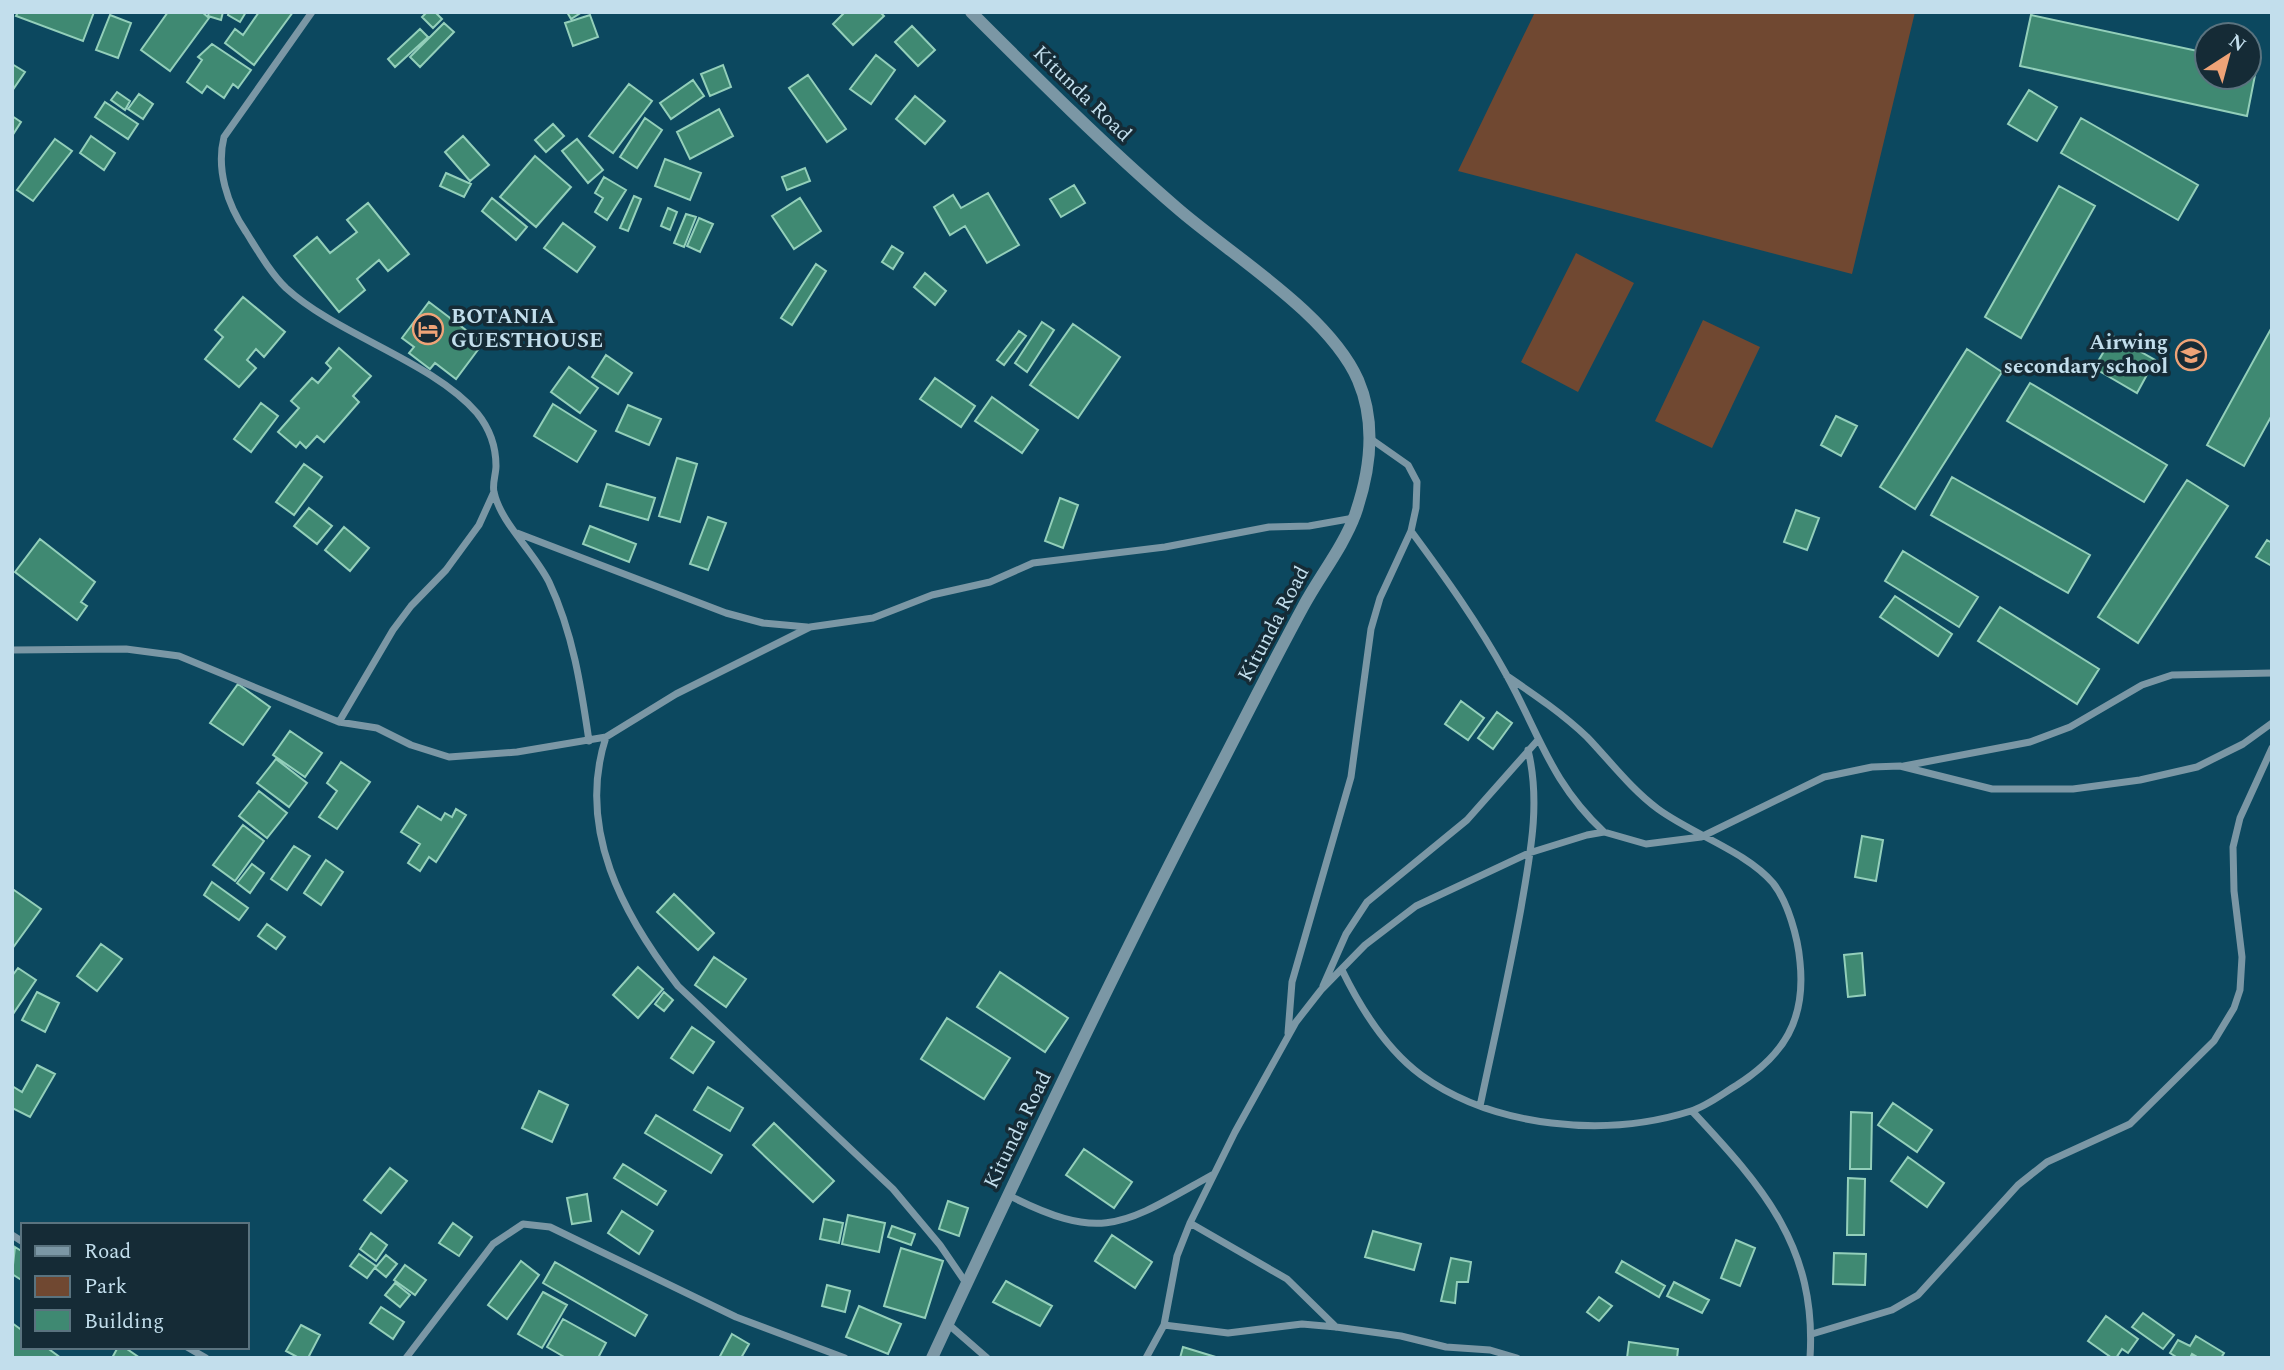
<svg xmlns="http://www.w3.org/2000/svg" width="2284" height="1370" font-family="Spectral,serif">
  <rect width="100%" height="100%" fill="#0c485f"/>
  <path fill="#704831" d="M1535,12h380l-63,262 -394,-103z
    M1576,253l58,30 -56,109 -57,-30z
    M1703,320l57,27 -48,101 -57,-27z"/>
  <path fill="#3f8972" stroke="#93cfba" stroke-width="2" d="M18,12h76l-11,29 -67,-25z
    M168,12h34l7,6 -39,53 -29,-21z
    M209,12h14l-2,8 -13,-4z
    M229,12h17l-6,10 -12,-7z
    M259,12h34l-39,53 -29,-22 10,-14 8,6z
    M427,12h8l7,7 -9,9 -11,-11z
    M567,12h15l-11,7z
    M845,12h35l4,4 -31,29 -20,-21z
    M110,15l21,8 -13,35 -22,-8z
    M590,15l8,22 -25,9 -8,-23z
    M2031,15l176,38v24h42v-14l8,2 -10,51 -227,-50z
    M444,23l10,9 -34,35 -10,-10z
    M912,26l23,24 -17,16 -23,-24z
    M420,29l8,8 -33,30 -7,-8z
    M212,44l39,26 -13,18 -5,-4 -9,14 -17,-12 -5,7 -15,-11 15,-22 -4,-3z
    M876,55l19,15 -24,34 -21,-15z
    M12,64l13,8 -13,19z
    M723,65l8,22 -21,9 -9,-22z
    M808,75l38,54 -19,13 -38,-54z
    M693,80l11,16 -33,23 -11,-16z
    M629,84l23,17 -39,52 -24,-17z
    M2029,90l28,17 -20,34 -29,-17z
    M117,92l13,9 -5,9 -14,-10z
    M139,94l14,10 -10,15 -15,-10z
    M915,96l30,25 -20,23 -29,-25z
    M105,102l33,22 -10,15 -33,-22z
    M719,109l14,27 -43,23 -13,-27z
    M12,116l9,6 -9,14z
    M645,118l17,12 -25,38 -17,-11z
    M2081,118l117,67 -20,35 -117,-67z
    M553,124l11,12 -18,16 -11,-12z
    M91,136l24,17 -11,17 -24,-17z
    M463,136l26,29 -19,16 -25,-29z
    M55,139l17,12 -39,50 -16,-11z
    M577,139l26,31 -15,13 -26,-32z
    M535,156l36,31 -35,40 -36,-30z
    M665,159l36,14 -11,27 -35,-14z
    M805,168l5,13 -23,9 -5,-13z
    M446,173l25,11 -7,13 -24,-11z
    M604,177l22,13 -19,30 -12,-8 8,-14 -8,-5z
    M1074,185l11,18 -24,14 -11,-18z
    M2059,186l36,20 -74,132 -36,-21z
    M988,193l31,52 -32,18 -22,-37 -15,9 -16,-28 19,-12 8,13z
    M634,196l7,3 -13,32 -8,-3z
    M492,198l35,29 -11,13 -34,-29z
    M800,198l21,33 -27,18 -22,-33z
    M368,203l41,51 -21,17 -9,-11 -22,19 8,11 -26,22 -45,-56 23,-19 13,16 27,-21 -10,-12z
    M668,208l9,4 -7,18 -9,-4z
    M686,214l10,3 -12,30 -10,-4z
    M699,218l14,6 -13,28 -13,-6z
    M563,223l32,24 -18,25 -33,-24z
    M892,246l11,7 -10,16 -11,-7z
    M816,264l10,7 -34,54 -11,-7z
    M925,273l21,18 -11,14 -21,-18z
    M243,297l42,35 -21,25 -8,-8 -9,11 9,8 -17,19 -34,-28 18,-22 -8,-7z
    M429,302l54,41 -27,36 -21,-16 -5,6 -21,-16 5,-6 -12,-9z
    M1042,322l12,8 -27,42 -12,-9z
    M1073,324l47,33 -42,61 -48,-33z
    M2272,327v88l-28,51 -37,-21z
    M1019,331l7,5 -22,29 -7,-5z
    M2113,336l42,24 -18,33 -43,-25z
    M339,348l32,28 -18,20 6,6 -35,40 -7,-6 -11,12 -6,-6 -4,5 -18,-15 21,-24 -8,-7 21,-23 6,5 13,-15 -5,-5z
    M1967,349l35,23 -87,137 -35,-22z
    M606,355l26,18 -14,21 -26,-17z
    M569,367l29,21 -18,25 -29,-21z
    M935,378l40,28 -14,21 -41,-28z
    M2030,383l137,82 -23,37 -137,-81z
    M992,397l46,33 -16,23 -47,-32z
    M261,403l17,13 -27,36 -17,-13z
    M553,404l43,27 -19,31 -43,-26z
    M628,405l33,14 -12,26 -33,-14z
    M1836,416l21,10 -16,30 -20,-11z
    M677,458l20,6 -17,58 -21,-6z
    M304,464l18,13 -28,38 -18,-13z
    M1952,477l138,78 -22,38 -137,-78z
    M2187,480l41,26 -90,137 -40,-26z
    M607,484l48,14 -7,22 -48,-14z
    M1060,498l18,7 -15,43 -18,-7z
    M309,508l23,18 -15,18 -23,-18z
    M1796,510l23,8 -12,32 -23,-8z
    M708,517l18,6 -18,47 -18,-6z
    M590,526l46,18 -7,18 -46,-18z
    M344,527l25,21 -19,23 -25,-21z
    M40,539l55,43 -14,20 6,4 -10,14 -62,-48z
    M2267,540l5,3v23l-16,-9z
    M1903,551l75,46 -19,30 -74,-46z
    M1895,596l57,38 -14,22 -58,-39z
    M2000,607l99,62 -22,35 -99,-63z
    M238,684l32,23 -27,38 -33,-22z
    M1461,701l23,17 -16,22 -23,-16z
    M1497,712l15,11 -19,26 -15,-11z
    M290,731l32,22 -17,24 -32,-22z
    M276,759l31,24 -18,24 -32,-24z
    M341,762l29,20 -33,47 -18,-12 18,-26 -10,-8z
    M259,791l28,22 -20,25 -28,-22z
    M418,806l23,14 4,-7 7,4 4,-8 10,6 -30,47 -7,-5 -9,14 -12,-8 12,-19 -19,-12z
    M243,825l21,16 -29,40 -22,-16z
    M1862,836l21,4 -7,41 -21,-4z
    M294,846l16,10 -23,34 -16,-11z
    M326,860l17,12 -22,33 -17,-12z
    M252,864l12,9 -14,20 -13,-10z
    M212,882l36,26 -9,12 -35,-25z
    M14,890l27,19 -29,40v-57z
    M674,894l40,39 -16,17 -41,-38z
    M267,924l18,13 -9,12 -18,-13z
    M101,944l21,15 -25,32 -20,-15z
    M1862,953l3,42 -17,2 -4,-42z
    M714,957l32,22 -20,28 -31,-22z
    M638,967l25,22 -25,29 -25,-23z
    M18,968l18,12 -23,34 -1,-38z
    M1000,972l68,46 -23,34 -68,-45z
    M37,992l22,11 -14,29 -23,-12z
    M664,992l9,8 -9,11 -9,-7z
    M947,1018l63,40 -26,41 -63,-40z
    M692,1027l22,15 -21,31 -22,-15z
    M37,1065l18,9 -25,43 -18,-9v-22l10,6z
    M708,1087l35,21 -13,23 -36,-21z
    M539,1091l29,14 -16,37 -30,-14z
    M1893,1103l39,27 -15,22 -39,-27z
    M1851,1112l21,1 -1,56h-21z
    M656,1115l66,40 -11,18 -66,-40z
    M774,1123l60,58 -21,21 -60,-57z
    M1084,1149l48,33 -18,26 -48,-33z
    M1908,1157l36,26 -17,24 -36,-26z
    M623,1164l43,27 -9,14 -43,-27z
    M390,1168l17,13 -26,32 -17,-13z
    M1848,1178l17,1 -1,56h-17z
    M587,1194l4,27 -19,3 -5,-26z
    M948,1201l20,7 -9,28 -20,-7z
    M622,1211l31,20 -14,23 -31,-21z
    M848,1215l37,8 -6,29 -37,-8z
    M824,1219l19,4 -4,20 -19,-4z
    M453,1223l19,14 -13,19 -20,-13z
    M892,1226l23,8 -4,11 -23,-8z
    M1373,1231l48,13 -7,26 -49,-13z
    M371,1233l16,12 -11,16 -16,-12z
    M1112,1235l40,27 -17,26 -40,-27z
    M1736,1240l19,8 -15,38 -19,-8z
    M15,1247l8,5v29l-11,-7z
    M901,1248l42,13 -18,57 -41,-12z
    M1834,1253l32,1 -1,31 -32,-1z
    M359,1254l17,12 -9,12 -17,-12z
    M386,1255l11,9 -11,13 -11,-9z
    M1451,1258l20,4 -3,20h-11l-2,21 -14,-2z
    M521,1261l18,14 -32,44 -19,-14z
    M1622,1261l43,25 -6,11 -43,-25z
    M555,1262l92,53 -12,21 -92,-53z
    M405,1265l21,15 -11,15 -21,-15z
    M1006,1281l46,25 -12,20 -47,-24z
    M1674,1282l35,18 -7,13 -35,-17z
    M395,1283l15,12 -10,12 -15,-12z
    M827,1285l23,6 -5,21 -23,-6z
    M543,1292l24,13 -25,43 -24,-14z
    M1599,1297l13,9 -13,15 -12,-9z
    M859,1306l42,18 -13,30 -42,-17z
    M381,1307l23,15 -11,17 -23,-16z
    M2143,1313l31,22 -11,14 -31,-22z
    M2106,1316l32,23 -10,14 -6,-4 -6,9h-4l-24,-17z
    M563,1319l43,24 -8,15h-32l-19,-11z
    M12,1323l11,8v16h23l15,11h-49z
    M301,1325l19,10 -12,23h-9l-13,-7z
    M732,1334l17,10 -8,14h-22z
    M2196,1336l28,17 -3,5h-22l-7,-4 -2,4h-12l-8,-5 8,-13 12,6z
    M1629,1342l49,7 -1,9h-50z
    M118,1347h6l16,11h-28z
    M1183,1347l36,11h-39z"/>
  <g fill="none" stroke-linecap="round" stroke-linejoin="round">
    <path stroke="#7b97a5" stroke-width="7" d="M312,12l-88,125c-8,32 3,67 22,95 12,19 24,40 40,56 51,47 146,73 191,125 13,16 19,32 19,53 0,8 -4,18 -2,26 6,30 40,60 55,90 24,51 32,104 40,159
      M1411,531c34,46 67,92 95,143 34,61 44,107 98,158
      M517,533l209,80 37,10 44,4
      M12,650l114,-1 53,7 160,66 38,6 34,17 38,12 68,-5 89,-15 70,-43 134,-67 63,-9 59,-23 58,-13 43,-19 132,-16 104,-20 40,-1 45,-8
      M339,722l54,-92 18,-24 35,-36 33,-45 15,-33
      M606,737c-30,92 17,178 72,249l215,203 47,56 26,38
      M1904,766l126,-24 40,-15 72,-42 30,-10 100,-2
      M1342,970c19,39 44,79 79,105 73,53 185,63 270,36 16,-5 31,-17 46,-26 47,-30 69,-65 63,-123 -2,-24 -12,-60 -27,-79 -26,-31 -81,-49 -115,-74 -27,-20 -48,-48 -71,-72 -24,-23 -52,-42 -80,-61
      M1323,986l23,-52 21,-32 100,-82 70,-79
      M1288,1033l4,-51 59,-205 20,-148 9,-31 31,-67 5,-23 1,-26 -9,-17 -37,-26
      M1480,1106c14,-66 29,-132 41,-198 9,-53 20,-105 7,-158
      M1692,1111c71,76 125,136 118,247
      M1008,1195c96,49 116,29 204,-20
      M1190,1223l97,56 49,48
      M12,1235l11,7
      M948,1324l39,34
      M1164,1325l64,8 74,-9 34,3 65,9 45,11 44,3 27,8
      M1812,1334l80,-24 26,-15 100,-110 29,-23 83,-38 84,-83 20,-33 6,-18 2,-33 -8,-66 -1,-44 7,-29 32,-70
      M187,1347l19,11
      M406,1358l87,-114 30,-20 27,3 186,90 109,41
      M1146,1358l18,-33 13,-69 13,-33 45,-91 61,-110 25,-32 44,-45 51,-39 113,-53 58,-18 17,-3 42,12 55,-7 123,-60 48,-10 28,-1 92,23h81l67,-9 57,-13 46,-23 29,-21"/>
    <path stroke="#7b97a5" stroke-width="12" d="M932,1358c90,-194 182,-388 281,-578 30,-58 59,-116 90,-173 16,-30 40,-60 52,-92 15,-43 22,-91 3,-135 -29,-66 -127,-125 -181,-172 -72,-62 -139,-129 -206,-196"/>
  </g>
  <defs>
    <g id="hotel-ring" transform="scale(1.575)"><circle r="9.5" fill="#152b36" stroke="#efa377" stroke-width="1.5"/><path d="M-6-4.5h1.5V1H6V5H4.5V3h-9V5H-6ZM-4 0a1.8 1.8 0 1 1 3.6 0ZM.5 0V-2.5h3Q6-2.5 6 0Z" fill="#efa377"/></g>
    <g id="school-ring" transform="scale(1.575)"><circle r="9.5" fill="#152b36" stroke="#efa377" stroke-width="1.5"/><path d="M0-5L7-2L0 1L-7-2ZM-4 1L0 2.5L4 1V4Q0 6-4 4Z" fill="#efa377"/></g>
  </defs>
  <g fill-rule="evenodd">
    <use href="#hotel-ring" x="428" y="329"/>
    <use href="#school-ring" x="2191" y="355"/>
  </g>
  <g text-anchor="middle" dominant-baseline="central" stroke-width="7" stroke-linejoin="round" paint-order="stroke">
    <g font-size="21" fill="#c2deec" stroke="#152b36">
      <text transform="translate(1082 94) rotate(44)">Kitunda Road</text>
      <text transform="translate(1274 624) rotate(-62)">Kitunda Road</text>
      <text transform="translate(1018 1130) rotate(-64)">Kitunda Road</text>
    </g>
    <g font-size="21" font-weight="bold" fill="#c2deec" stroke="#152b36" text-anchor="start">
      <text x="451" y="317">BOTANIA<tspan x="451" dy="24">GUESTHOUSE</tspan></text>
      <text x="2168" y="343" text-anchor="end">Airwing<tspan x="2168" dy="24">secondary school</tspan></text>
    </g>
  </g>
  <rect width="2284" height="1370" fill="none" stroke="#c2deec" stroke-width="28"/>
  <rect x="21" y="1223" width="228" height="126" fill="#152b36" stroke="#5a737f" stroke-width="2"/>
  <rect x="35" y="1246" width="35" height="10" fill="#7b97a5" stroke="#5a737f" stroke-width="2"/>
  <text x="84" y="1258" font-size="21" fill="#c2deec">Road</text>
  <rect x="35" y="1276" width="35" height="21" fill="#704831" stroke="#5a737f" stroke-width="2"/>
  <text x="84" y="1293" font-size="21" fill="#c2deec">Park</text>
  <rect x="35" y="1310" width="35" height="21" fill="#3f8972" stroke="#5a737f" stroke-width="2"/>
  <text x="84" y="1328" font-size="21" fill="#c2deec">Building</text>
  <g transform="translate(2228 56) rotate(36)"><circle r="33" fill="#152b36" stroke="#5a737f" stroke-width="2"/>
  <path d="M0-5L12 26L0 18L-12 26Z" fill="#efa377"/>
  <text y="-10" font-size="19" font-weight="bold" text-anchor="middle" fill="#c2deec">N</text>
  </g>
</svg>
